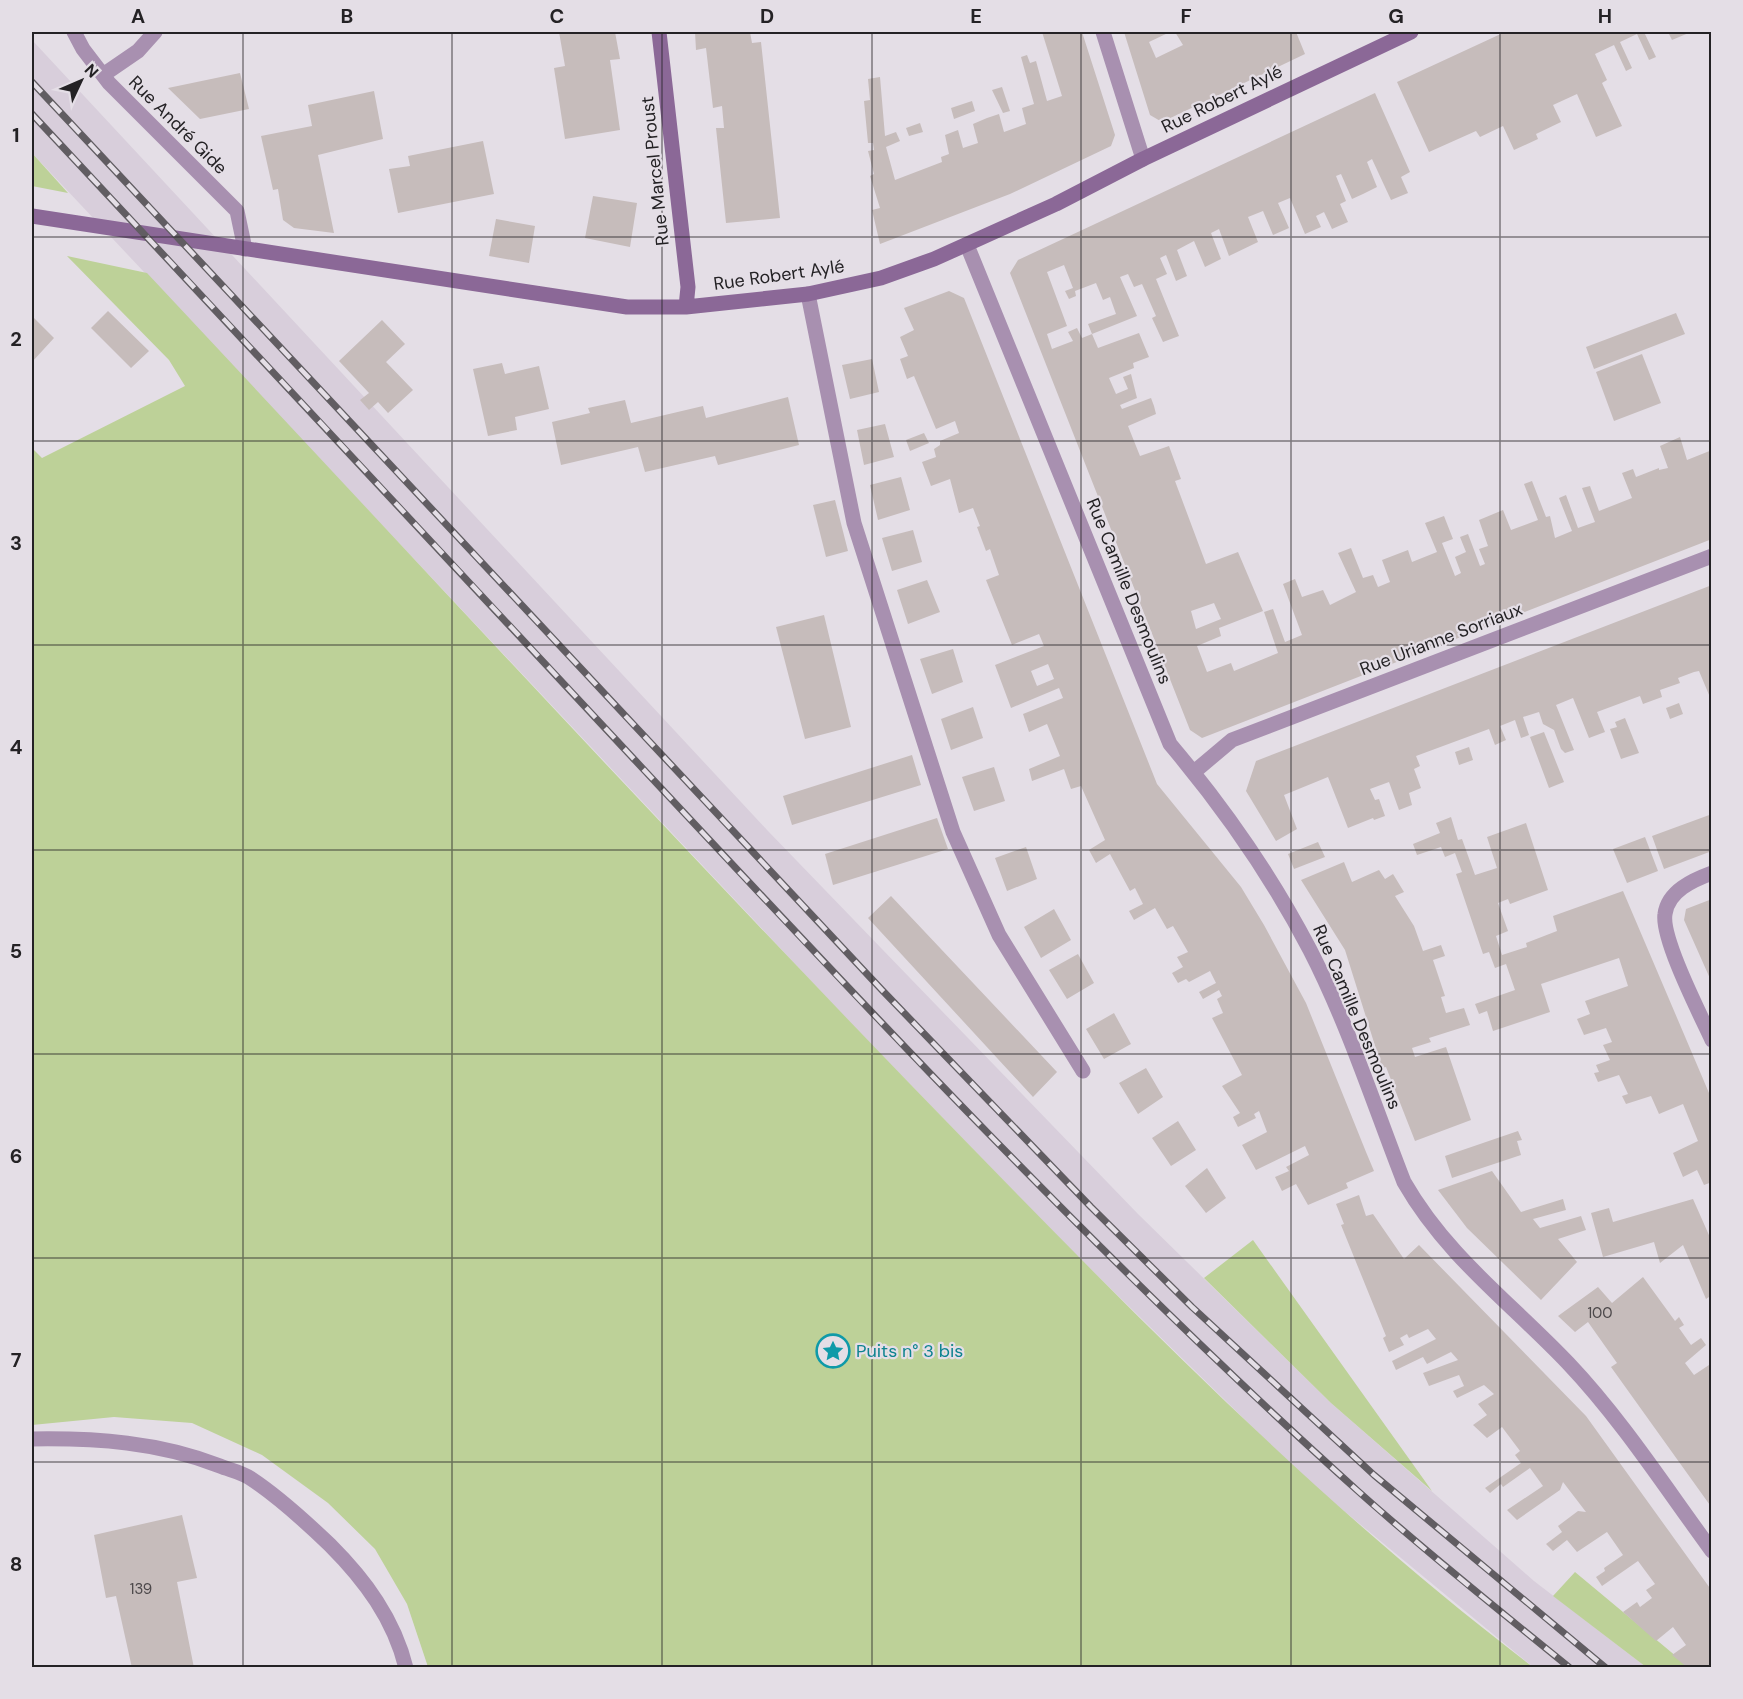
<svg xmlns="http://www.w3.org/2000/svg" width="1743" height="1699" font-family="'DM Sans',sans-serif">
  <rect width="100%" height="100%" fill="#e4dee6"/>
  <path fill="#d8cedb" d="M32,40l736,791 370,383 193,189 203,178 112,86h-113l-224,-185 -243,-237 -219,-226 -815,-866z"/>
  <path fill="#bdd198" d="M32,153l36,40 -36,-7z
    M67,256l80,17c255,272 507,546 766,814 197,203 395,409 620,580h-1105l-21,-63 -32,-55 -47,-46 -66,-48 -70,-32 -78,-6 -82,8v-977l10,10 143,-72 -16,-26z
    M1253,1240l179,251 -101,-88 -127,-125z
    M1575,1572l114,95h-43l-93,-71z"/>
  <path fill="#c6bcbb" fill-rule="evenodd" d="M559,32h56l5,27 -10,1 10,70 -55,9 -11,-71 11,-2z
    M695,32h55l2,11 9,-1 19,176 -54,5 -10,-95h8l-2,-22 -9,2 -7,-60 -10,2z
    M1042,32h40l33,103 -4,11 -101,48 -130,50 -8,-34 8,-2 -10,-32 4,-2 -6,-23 6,-1 -1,-7h-5l-4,-42 6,-1 -2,-21 12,-2 5,59 11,-4 4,9 -14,6 9,33 47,-18 -1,-5 8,-3 -4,-19 13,-5 5,18 15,-5 -5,-19 14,-6 12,-4 5,18 22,-8 -4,-16 12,-4 -13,-47 6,-2 3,8 6,-2 11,40 15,-5z
    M1124,32h46l-21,10 7,16 27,-13 -8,-13h30l1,2 4,-2h86l9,22 -143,68 -12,-7z
    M1505,32h139l12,25 -7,3 -12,-26 -17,8 12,26 -6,3 -12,-26 -19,9 12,26 -5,3 20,43 -26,11 -19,-43 -24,11 8,17 -25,12 2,5 -24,11 -11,-24 -23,11 -4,-6 -47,21 -32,-70z
    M1668,32h23l-19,8z
    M240,73l9,36 -49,10 -32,-31z
    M1002,87l8,24 -7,2 -11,-23z
    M374,91l9,48 -65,16 16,78 -40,-5 -11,-8 -5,-31 -5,1 -12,-54 51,-10 -4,-21z
    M1375,93l35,79 -9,5 7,16 -17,7 -19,-41 -5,3 10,25 -14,7 -11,5 -11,-25 -5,2 10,25 -6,3 8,18 -16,7 -8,-17 -8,4 5,11 -16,7 -15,-36 -12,5 11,25 -16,7 -10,-24 -15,6 10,25 -29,14 -10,-27 -8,4 10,26 -16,8 -11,-26 -17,9 10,26 -11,5 -10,-26 -6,3 7,16 -11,5 23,57 -16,6 -11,-24 4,-2 -14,-32 -8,3 -6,-13 -8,3 17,39 -45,18 -4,-10 28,-10 -6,-17 -7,3 -7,-17 -21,8 1,5 -7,3 -4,-8 8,-3 -9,-23 -17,7 20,54 -20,8 5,15 21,-8 -5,-9 9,-4 5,10 10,-4 6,14 41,-15 10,24 -16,6 1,5 -25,10 7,16 12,-5 -5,-12 8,-3 6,24 -17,7 2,4 29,-11 3,8 2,8 -28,12 12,30 29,-10 12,33 -6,2 31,83 32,-12 25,59 -44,17 2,8 -24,10 10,26 24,-9 3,8 44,-18 -14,-41 9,-3 12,33 17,-7 -19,-51 12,-5 7,18 21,-7 7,15 26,-13 -18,-39 13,-5 12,30 10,-3 5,12 12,-5 -8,-22 26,-10 4,12 25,-10 -12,-29 19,-7 9,23 -11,4 13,33 6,-3 -6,-16 11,-5 -6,-15 8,-3 12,32 5,-2 -6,-15 9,-3 -9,-26 24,-10 8,20 27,-10 -14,-36 8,-3 14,36 4,-1 5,22 17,-7 -13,-33 7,-3 12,33 17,-6 -13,-34 8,-2 9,25 33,-13 -10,-25 11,-4 3,8 23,-9v2l9,-2 -8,-22 20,-9 7,23 25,-10v89l-510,199 -12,-8 -180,-457 8,-13zM1214,603l7,16 -25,10 -5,-18z
    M972,101l3,10 -21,8 -3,-11z
    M920,123l3,9 -14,4 -3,-8z
    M483,141l11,53 -96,19 -9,-44 21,-3 -2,-10z
    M593,196l44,7 -7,44 -45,-9z
    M496,219l39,7 -6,37 -40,-7z
    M949,291l15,7 193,486 84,103 23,38 42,78 60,149 8,19 -28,12 2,5 -40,17 -12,-21 -14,7 -7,-14 14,-6 -3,-4 23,-12 -4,-9 -49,24 -14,-25 25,-13 -8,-21 -5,3 2,4 -18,9 -5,-10 7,-4 -18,-27 20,-11 -30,-57 11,-5 -6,-14 5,-3 -3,-6 -16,9 -4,-7 17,-9 -6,-12 -21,11 -3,-3 -8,4 -6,-10 11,-6 -6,-10 11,-5 -15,-26 -6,3 -12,-21 -21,12 -5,-9 14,-7 -8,-16 -5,3 -20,-37 -14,9 -7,-13 16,-10 -24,-54 -10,3 -7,-20 -32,12 -3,-12 31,-13 -13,-32 -18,8 -6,-18 40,-16 -4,-10 -48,20 -16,-43 49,-19 -5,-12 -27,11 -26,-65 13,-5 -9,-26 -4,2 -9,-24 3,-1 -7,-18 -14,5 -9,-34 -19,7 -9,-24 14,-5 -2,-8 6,-4v-4l19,-8 -4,-12 -19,8 -22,-53 -7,3 -7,-20 8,-3 -8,-19 14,-7 -10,-22zM1048,664l6,15 -17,7 -6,-15z
    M108,311l41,40 -18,17 -40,-40z
    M1676,313l9,21 -91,35 -8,-22z
    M32,316l22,22 -22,24z
    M382,320l23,24 -19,18 27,28 -25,23 -10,-11 -9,8 -9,-10 9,-7 -30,-32z
    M1642,354l19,49 -47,18 -18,-49z
    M872,359l7,33 -29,7 -8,-34z
    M502,363l3,11 34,-8 10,43 -34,8 2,13 -29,6 -15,-67z
    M788,397l11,48 -81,20 -3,-9 -70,16 -7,-25 -77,18 -9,-43 38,-9 -2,-5 37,-8 6,23 72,-17 3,12z
    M885,424l9,33 -30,8 -7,-35z
    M924,433l5,10 -19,8 -4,-11z
    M901,477l9,33 -32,10 -8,-35z
    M835,500l13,51 -22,6 -13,-52z
    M913,530l9,32 -30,9 -10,-33z
    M927,580l13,32 -32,12 -11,-34z
    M1712,585v117l-13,-31 -5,1 -16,6 2,5 -20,7 2,7 -19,7 -3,-8 -43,16 8,20 -16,6 -16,-40 -17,7 18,45 -9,3 -4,-4 -7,-19 -11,-6 -4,-12 -16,5 6,18 -8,3 -6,-18 -15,6 6,14 -11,5 -6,-16 -73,27 4,10 -6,3 7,19 -12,5 3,12 -13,5 -10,-28 -19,7 5,11 4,-1 6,17 -11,4 -1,-2 -25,10 -20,-51 -44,18 13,34 -21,12 -30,-50 10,-30z
    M824,615l27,112 -46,12 -29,-112z
    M953,649l10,33 -31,12 -12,-35z
    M1679,703l4,11 -13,5 -4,-11z
    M973,707l10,31 -32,12 -10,-31z
    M1625,718l14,35 -18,6 -11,-30 7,-2 -2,-5z
    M1544,732l20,50 -15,6 -19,-51z
    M1469,747l4,13 -14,5 -4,-13z
    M912,755l9,30 -129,40 -9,-29z
    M994,767l11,34 -31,10 -12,-34z
    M1712,814v37l-48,18 -12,-33z
    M1451,817l7,23 4,-1 13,36 22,-7 -10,-31 39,-14 22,67 -38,14 -2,-5 -10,4 10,28 -12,5 6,19 25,-8 -1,-4 31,-12 -4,-15 70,-25 89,209v82l-8,3 -7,-15 -14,7 -10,-24 25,-12 -15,-37 -24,10 -8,-18 -25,8 -4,-8 6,-2 -9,-19 -21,7 -4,-9 5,-1 -3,-7 14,-5 -7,-15 9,-3 -6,-14 -22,7 -7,-16 13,-5 -5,-13 43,-15 -9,-28 -78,26 9,28 -57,19 -6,-20 -8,3 -4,-10 40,-14 -9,-26 -11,4 -6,-16 -6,2 -27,-80 6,-2 -7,-19 -10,4 -4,-10 -24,8 -4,-11 27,-11 -4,-10z
    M937,818l11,31 -115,36 -8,-31z
    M1645,837l13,34 -31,12 -14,-34z
    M1318,842l7,15 -31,12 -6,-15z
    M1026,847l11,32 -30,12 -12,-33z
    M1344,862l8,20 27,-12 6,9 8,-5 11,18 -9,4 19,30 9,25 18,-6 4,11 -12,4 12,36 -4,1 5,16 18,-5 6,17 -41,13 2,4 -19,6 3,9 31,-10 25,73 -56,21 -29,-74 -4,1 -37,-118 -44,-70z
    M891,896l166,176 -24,25 -165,-179z
    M1712,899v84l-28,-63 2,-11z
    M1054,909l17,31 -30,18 -17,-31z
    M1078,954l16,29 -27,16 -18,-29z
    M1114,1013l17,31 -27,15 -18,-30z
    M1146,1068l17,29 -25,17 -19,-31z
    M1178,1121l18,29 -25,16 -19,-28z
    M1518,1131l4,9 -5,1 4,14 -69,23 -7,-22z
    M1207,1168l19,30 -20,15 -21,-27z
    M1492,1171l29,41 42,-13 3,11 -33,9 7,9 41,-12 5,14 -28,9 19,23 -36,38 -74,-72 -29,-38z
    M1359,1195l7,21 7,-2 31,45 15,-14 167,171 126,175v74l-4,3h-20l-16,-13 14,-10 -13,-18 -17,14 -33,-29 14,-10 3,5 12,-9 -6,-8 9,-6 -17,-23 -36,25 -6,-9 9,-6 -1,-3 19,-13 -16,-23 -30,20 -10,-12 -14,11 -7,-7 16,-12 -4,-6 20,-15 8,1 -23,-30 -3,8 -43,30 -10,-10 36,-24 -13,-18 -27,19 -2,-3 -11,9 -5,-5 36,-25 -6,-8 5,-4 -18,-24 -15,11 -14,-13 14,-10 -9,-11 16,-10 -10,-9 -27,13 -4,-7 11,-5 -5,-11 -30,11 -6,-13 35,-13 -7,-8 -24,12 -4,-7 -27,13 -4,-9 44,-22 -8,-10 -19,9 -2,-4 -7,4 4,7 -15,7 -6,-14 3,-2 -45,-111 3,-1 -8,-20z
    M1693,1199l19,43v53l-6,4 -23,-54 -23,18 -6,-21 -51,15 -12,-44 18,-5 4,14z
    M1643,1277l32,44 4,-4 5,8 -5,3 12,17 10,-7 5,7 -21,18 9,12 18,-12v145l-101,-141 6,-4 -29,-41 -13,10 -17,-16 40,-29 14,16z
    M182,1515l15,63 -20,4 17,86h-62l-16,-72 -10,2 -12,-63z"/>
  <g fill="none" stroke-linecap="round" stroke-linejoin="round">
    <path stroke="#a890b0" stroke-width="15" d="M808,294l46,229 99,309 46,103 84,136"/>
    <path stroke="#a890b0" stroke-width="15" d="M74,32l9,17 26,34 128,128 8,38
      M1103,32l40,127
      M103,75l35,-24 17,-19
      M967,245l203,499c54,64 101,131 140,206 38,74 64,155 94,232 43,75 106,120 164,181 54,57 97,124 144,188
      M1194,772l38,-32 480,-184
      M1712,873c-19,7 -44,18 -47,41 -4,24 35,100 47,126
      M32,1439c64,-1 127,3 188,27 10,4 21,6 30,12 29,19 55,43 80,67 35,35 64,74 76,123"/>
    <path stroke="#8b6897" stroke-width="15" d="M659,32l29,255 -2,20
      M32,216l595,91h59l122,-13 73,-16 53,-19 122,-55 87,-45 268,-127"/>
    <g stroke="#615d62" stroke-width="7">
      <path id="rail" d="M32,82l850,908 209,217 101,100 182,168 232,193
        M32,114c200,214 400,428 600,643 235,252 470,504 727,735 68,61 140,118 211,176"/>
    </g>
    <use href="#rail" stroke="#e4dee6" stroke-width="4.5" stroke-dasharray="14" stroke-linecap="butt"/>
  </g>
  <path fill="none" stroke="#242225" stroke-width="1.5" stroke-opacity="0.55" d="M243,32v1636M452,32v1636M662,32v1636M872,32v1636M1081,32v1636M1291,32v1636M1500,32v1636M32,237h1680M32,441h1680M32,645h1680M32,850h1680M32,1054h1680M32,1258h1680M32,1462h1680"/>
  <defs>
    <g id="sight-ring" transform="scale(1.725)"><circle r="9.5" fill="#e4dee6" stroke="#0f9aa8" stroke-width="1.5"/><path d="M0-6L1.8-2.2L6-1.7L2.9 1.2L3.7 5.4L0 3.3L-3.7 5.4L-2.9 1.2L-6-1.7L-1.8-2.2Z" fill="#0f9aa8"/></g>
  </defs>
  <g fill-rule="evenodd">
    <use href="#sight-ring" x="833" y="1351"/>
  </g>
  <g text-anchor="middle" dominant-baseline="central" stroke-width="4.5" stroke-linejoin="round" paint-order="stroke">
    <g font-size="15" fill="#4c484a">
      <text x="1600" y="1313">100</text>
      <text x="141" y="1589">139</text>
    </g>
    <g font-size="18" fill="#242225" stroke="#e4dee6">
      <text transform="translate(1222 99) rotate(-26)">Rue Robert Aylé</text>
      <text transform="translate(178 125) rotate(45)">Rue André Gide</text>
      <text transform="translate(655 171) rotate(-96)">Rue Marcel Proust</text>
      <text transform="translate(779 275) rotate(-8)">Rue Robert Aylé</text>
      <text transform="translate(1129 591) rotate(68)">Rue Camille Desmoulins</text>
      <text transform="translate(1441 639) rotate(-21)">Rue Urianne Sorriaux</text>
      <text transform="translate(1357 1017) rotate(67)">Rue Camille Desmoulins</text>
    </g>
    <g font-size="18" fill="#0d838f" stroke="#e4dee6" text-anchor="start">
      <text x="856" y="1351">Puits n° 3 bis</text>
    </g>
  </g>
  <rect width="1743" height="1699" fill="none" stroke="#e4dee6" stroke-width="66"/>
  <g transform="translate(81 81) rotate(46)" stroke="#e4dee6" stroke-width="4.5" paint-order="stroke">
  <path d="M0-4.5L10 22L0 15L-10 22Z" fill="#242225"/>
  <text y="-9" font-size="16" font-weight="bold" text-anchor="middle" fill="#242225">N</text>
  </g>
  <rect x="33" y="33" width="1677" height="1633" fill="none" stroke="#242225" stroke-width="2"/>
  <g font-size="20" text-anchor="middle" font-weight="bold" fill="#242225">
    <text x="138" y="23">A</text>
    <text x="347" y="23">B</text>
    <text x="557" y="23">C</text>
    <text x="767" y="23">D</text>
    <text x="976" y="23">E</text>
    <text x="1186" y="23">F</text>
    <text x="1396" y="23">G</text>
    <text x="1605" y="23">H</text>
    <text x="16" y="142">1</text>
    <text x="16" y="346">2</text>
    <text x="16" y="550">3</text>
    <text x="16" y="754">4</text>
    <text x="16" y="958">5</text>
    <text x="16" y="1163">6</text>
    <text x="16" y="1367">7</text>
    <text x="16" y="1571">8</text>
  </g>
</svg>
